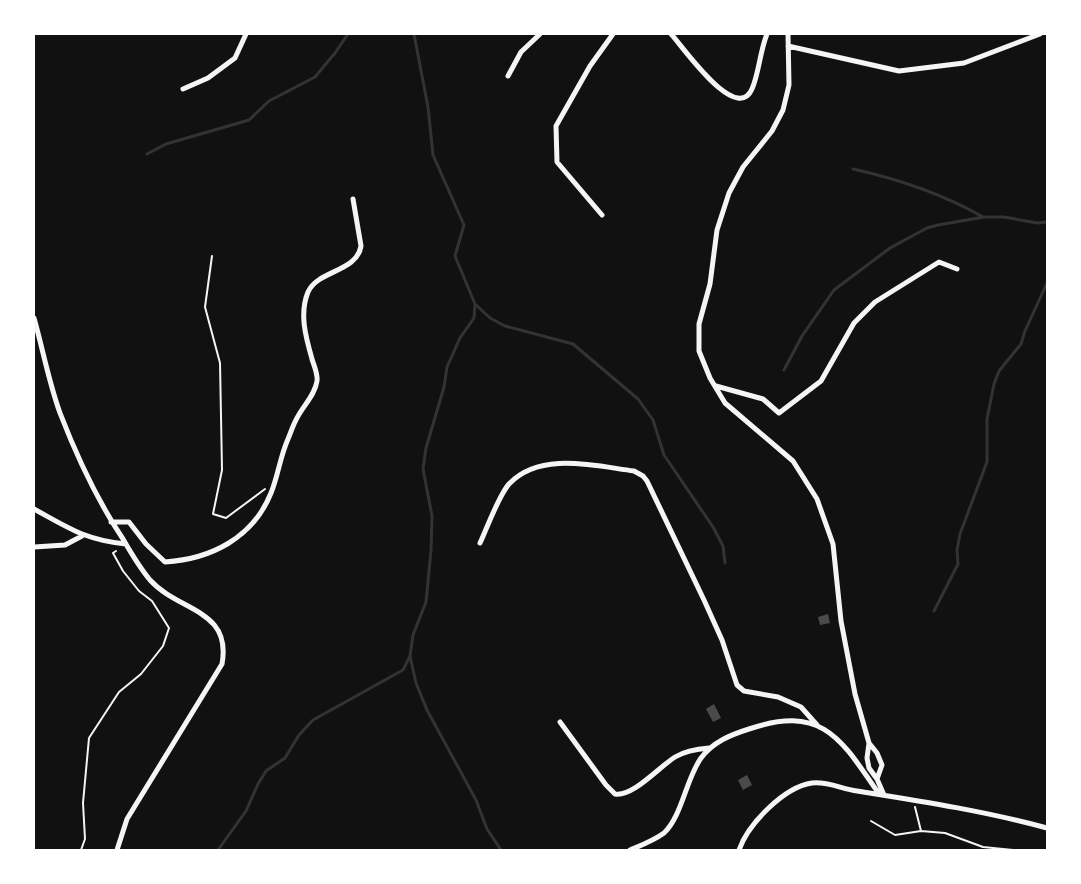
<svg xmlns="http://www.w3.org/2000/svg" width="1081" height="884" font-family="Quicksand,sans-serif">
  <rect width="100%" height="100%" fill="#111"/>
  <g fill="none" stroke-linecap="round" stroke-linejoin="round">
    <path stroke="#333" stroke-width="3" d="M414,34l14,73 5,48 31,70 -9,31 20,48 -1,14 -14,20 -13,29 -3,20 -18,61 -3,21 9,47 -1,34 -5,52 -13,33 -3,21 6,27 11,27 49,90 11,29 14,21
      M147,154l19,-10 83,-24 20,-19 46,-24 20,-24 13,-19
      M853,169c45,10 90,25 130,48
      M475,304l15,14 15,8 68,18 65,55 15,21 11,35 49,72 10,19 2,17
      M784,370l18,-34 32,-46 56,-42 37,-20 11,-3 46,-8h20l33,6 10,-1
      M934,611l24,-47 -1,-14 3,-16 27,-72v-43l7,-35 5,-13 22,-27 4,-13 22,-48
      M218,850l28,-39 12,-27 8,-13 19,-13 14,-23 14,-15 90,-50 7,-14"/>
  </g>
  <path fill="#4a4a4a" d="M828,614l2,9 -10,2 -2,-8z
    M714,704l7,14 -8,4 -7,-13z
    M747,775l5,10 -9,5 -5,-10z"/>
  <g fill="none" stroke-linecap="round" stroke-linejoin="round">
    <path stroke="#f5f5f5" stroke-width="2" d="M212,256l-7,51 15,56 2,107 -9,44 13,4 39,-29
      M915,807l6,24
      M871,821l24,14 26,-4 24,2 38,14 30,3
      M81,850l4,-11 -2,-36 6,-65 30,-46 22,-18 22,-28 6,-18 -17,-27 -13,-10 -16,-20 -10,-18 3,-2"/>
    <path stroke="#f5f5f5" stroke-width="5" d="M671,34c10,10 65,91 81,55 7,-16 8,-38 15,-55
      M788,34l1,51 -6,25 -11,21 -29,36 -14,26 -12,37 -7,54 -11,40v27l11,27 15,25 68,58 24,38 16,45 8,77 14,73 14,49 -2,15 2,10 8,11 7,16
      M788,46l111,25 65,-8 76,-29
      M508,76l13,-24 19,-18
      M183,89l25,-11 27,-20 11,-24
      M602,215l-45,-53 -1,-36 34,-60 23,-32
      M34,318c9,32 15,65 26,95 17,44 37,87 63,126 8,14 17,29 27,41 29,32 82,29 72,84l-95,155 -10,31
      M716,386l47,13 16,14 42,-32 33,-58 21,-21 64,-40 18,7
      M34,509c35,19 51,31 92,35
      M111,522h18l17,22 19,18c46,-3 88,-24 106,-69 7,-17 9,-36 17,-54 3,-7 5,-14 9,-21 6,-12 18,-23 20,-37 1,-7 -3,-15 -5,-22 -6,-21 -13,-45 -4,-67 10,-22 49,-20 53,-46l-8,-47
      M480,543c7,-15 19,-48 29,-59 31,-33 86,-18 125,-13l9,5 4,5 57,119 18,40 15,45 7,6 34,6 23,10 16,18
      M34,547l31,-2 17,-9
      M560,722l46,63 9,9c18,3 44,-27 60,-37 10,-6 22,-8 34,-9
      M869,743l8,10 5,12 -5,14
      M630,850c12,-5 23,-9 34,-17 18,-17 22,-54 37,-75 12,-16 29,-23 48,-29 74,-25 92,10 130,65
      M739,850c9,-26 45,-63 73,-67 15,-2 30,6 45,8 63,10 128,20 190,37"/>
  </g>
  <rect width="1081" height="884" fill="none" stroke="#ffffff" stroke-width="70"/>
</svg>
